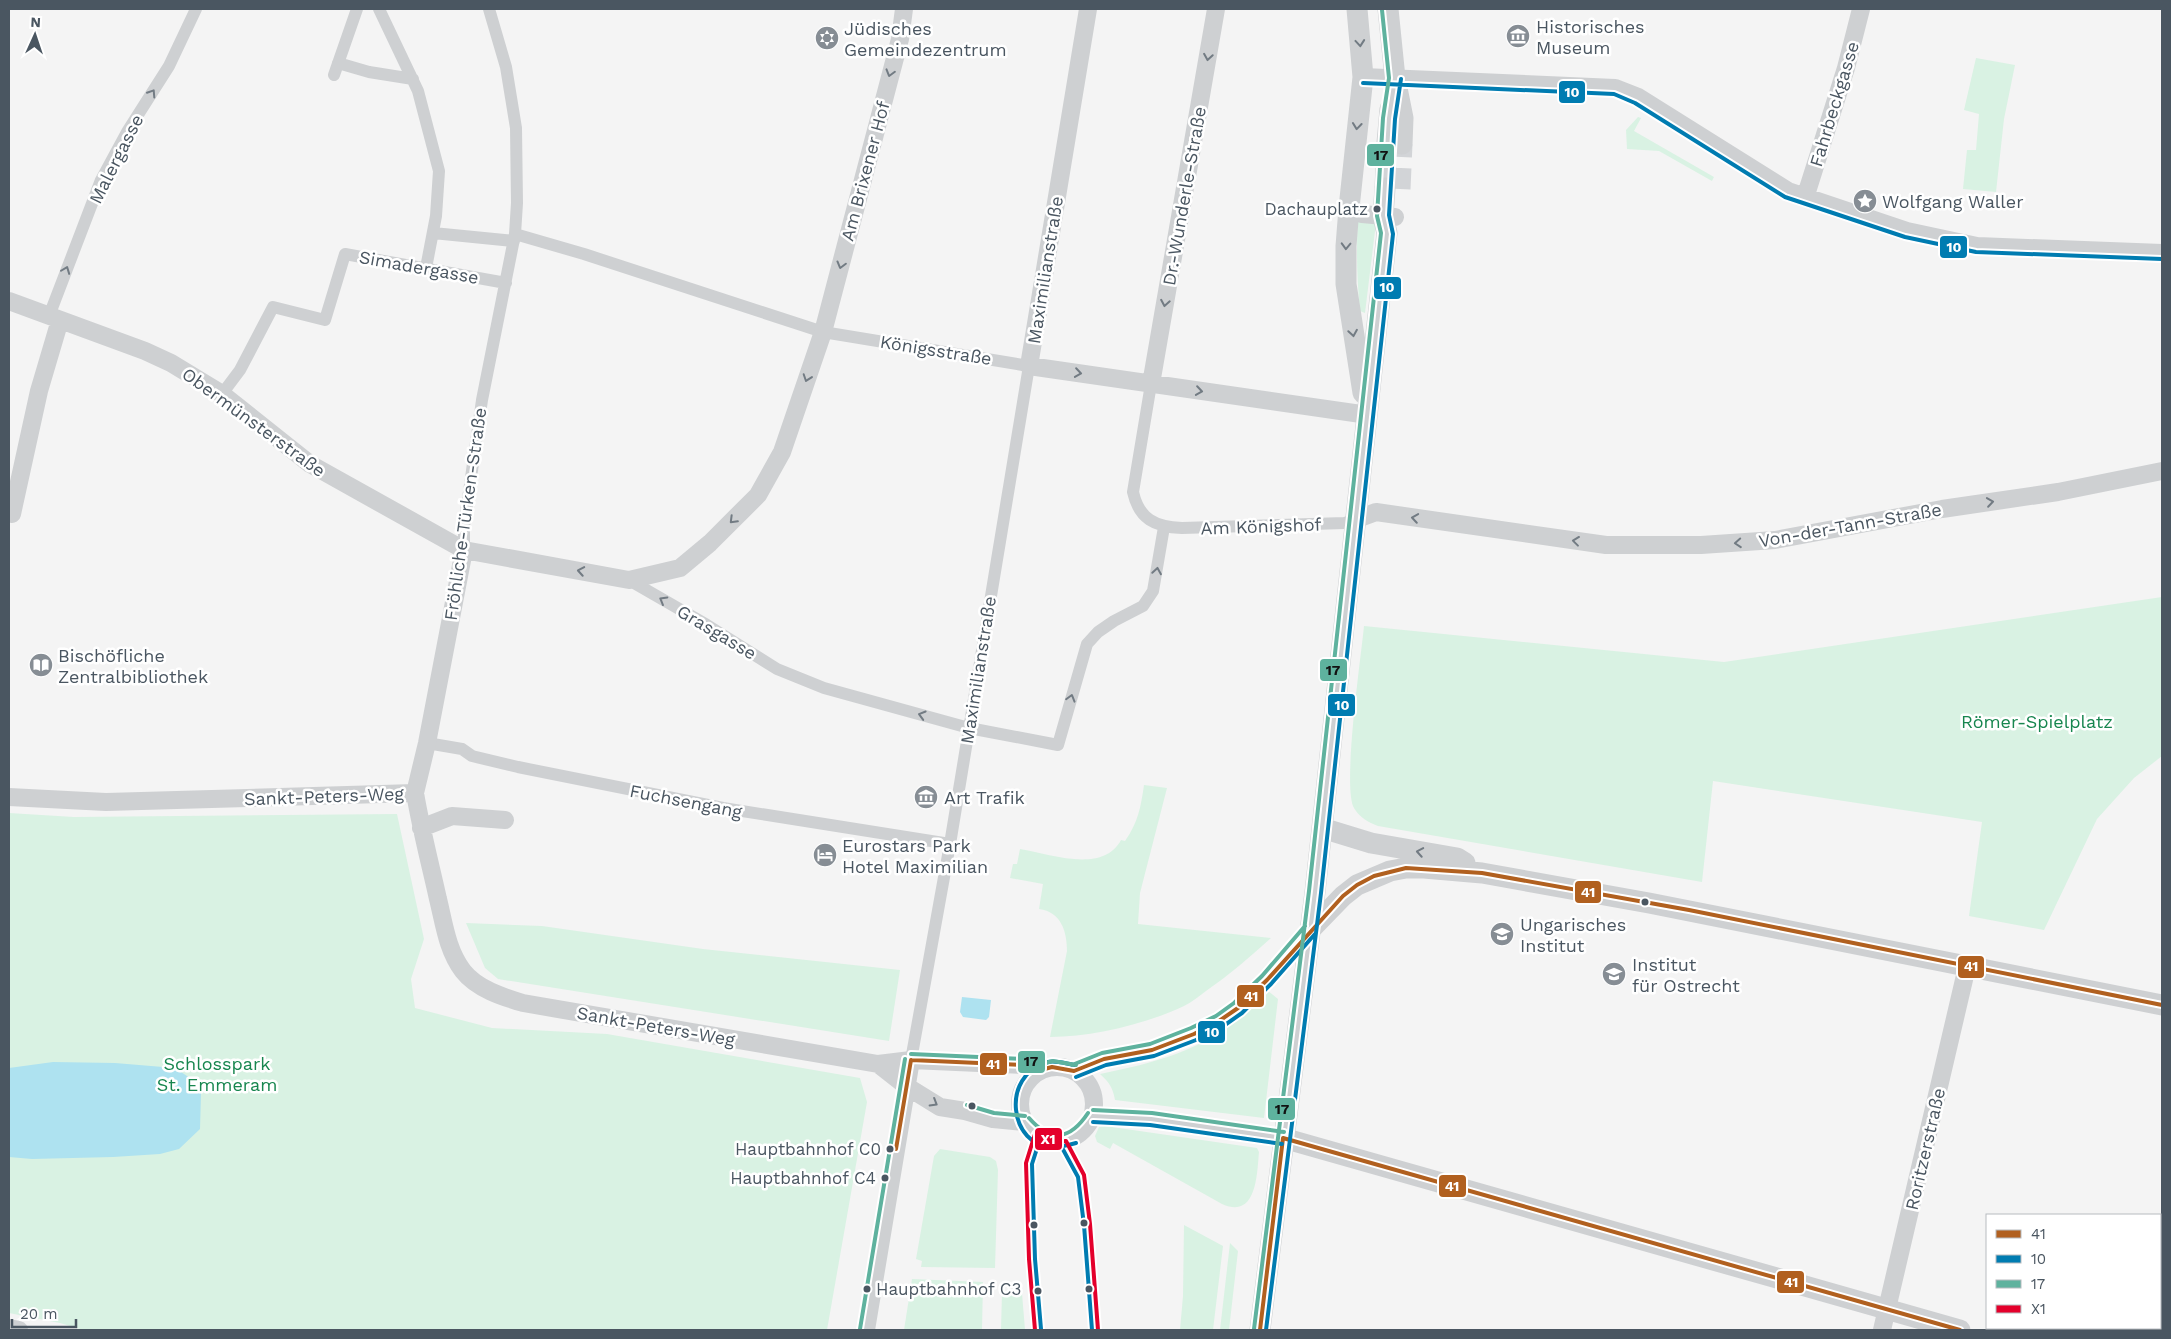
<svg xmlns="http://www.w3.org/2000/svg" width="2171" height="1339" font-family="'Work Sans',sans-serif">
  <rect width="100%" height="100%" fill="#f4f4f4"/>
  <path fill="#d9f2e3" d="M1976,58l39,7 -11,54 -8,73 -33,-3 4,-39h9l3,-36 -15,-4z
    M1638,117l3,1 -7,13 80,46 -2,4 -53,-30 -32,-2 -1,-19z
    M1358,218l18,5 -11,90 -5,-2c-3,-31 -4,-62 -2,-93z
    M2162,597v159l-28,22 -37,41 -53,111 -75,-14 13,-94 -269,-41 -11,101 -324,-56c-10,-4 -18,-8 -24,-18 -12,-20 7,-151 10,-182l360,36z
    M1144,785l23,3 -27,105 -2,31 133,14c-21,19 -42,37 -65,53 -7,5 -14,11 -22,15 -38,18 -92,31 -134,31l17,-86c0,-20 -6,-39 -28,-42l4,-25 -33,-6 3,-14h4l3,-15c30,5 83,25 101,-9l4,1c13,-18 16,-35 19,-56z
    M9,813l65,4 323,-3 27,125 -13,40 4,29 77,20 115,6 253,44 7,24 -40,228h-744l-23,-7 -51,-10z
    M466,923l76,3 161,23 197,21 -11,71 -391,-62 -13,-11z
    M1268,991l10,8 -14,119 -149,-18c-2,-12 -6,-18 -15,-26 69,-14 120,-29 168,-83z
    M1105,1126l152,22 2,4c-2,21 -2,68 -37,52l-109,-61 -3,6 -13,-7 -2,-6 4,-9z
    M940,1149l50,8 6,4 2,9 -3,98 -74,-1 1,-6 -6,-2 18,-103z
    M1184,1225l39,21 -10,84h-33l3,-34z
    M1230,1243l8,8 -9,79h-9z
    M912,1279l71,3 -1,48h-78z
    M1002,1292l20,1 3,37h-24z"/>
  <path fill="#aee2f0" d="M962,997l29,3 -2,17 -3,3 -23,-3 -3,-5z
    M53,1062l62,1 60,5 15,10 11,15 -1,36 -21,20 -19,5 -47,3 -81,2 -23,-2v-89z"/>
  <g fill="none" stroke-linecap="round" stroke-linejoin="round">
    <path stroke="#d2d4d7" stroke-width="21" stroke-dasharray="21 11" stroke-linecap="butt" d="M1385,188l2,-45
      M1400,189l2,-45"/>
    <path stroke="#ced0d2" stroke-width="12" d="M379,9l39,82 21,80 -3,45 -10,52
      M338,63l31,9 44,7
      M334,75l23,-66
      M433,233l81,8
      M515,234l69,20 239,78 206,34 -79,478 -39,216
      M49,316l52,-136 26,-48 42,-66 27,-57
      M1151,384l-18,108c6,27 22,35 49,36l163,-5 12,-4
      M222,394l18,-24 33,-63 52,13 20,-66 161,29
      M464,550v-23l18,-127 33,-166 2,-31 -1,-75 -10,-61 -17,-58
      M629,580l78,45 70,44 47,19 145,40 89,17 29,-101 11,-12 16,-11 29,-15 10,-15 11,-64
      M427,743l35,6 10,7 46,11 205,41 227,36"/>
    <path stroke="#ced0d2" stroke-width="18" d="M1088,9l-59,357 339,49
      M1363,77l252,11 23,9 150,94 119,40 70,15 185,7
      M1805,198l41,-130 15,-59
      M1349,208l13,6 33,3
      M9,301l136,50 26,12 51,31 88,70 154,86 165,30 51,-12 30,-25 48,-48 24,-43 41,-120 77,-293 4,-30
      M1151,384l65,-375
      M12,514l27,-123 21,-71
      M1357,519l19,-7 230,33h95l74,-5 167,-31 116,-17 104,-21
      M415,793l12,-50 37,-193
      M9,797l97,5 309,-9c6,36 15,70 23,106 6,24 9,51 25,72 14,18 40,26 60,32l355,61 33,-4 110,5 20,5
      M421,828l31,-12 53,4
      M878,1064l28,22 34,21 25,4 28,8 31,3
      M1020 1104a37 37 0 1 1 74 0a37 37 0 1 1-74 0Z
      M1074,1071l30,-12 48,-9 42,-16 25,-13 19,-13 29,-28 43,-50
      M1093,1116l58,3 132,19
      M9,1328l10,2
      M866,1330l45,-270
      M1882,1330l85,-363"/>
    <path stroke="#ced0d2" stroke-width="21" d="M1357,9l6,68 -14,131 -3,38v38l17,109
      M1388,9l7,69 8,40 -1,26
      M1387,143l3,-34
      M1322,828l49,15 86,15 8,5
      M1310,930l33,-34 14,-11 33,-14 16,-3h18l58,5 167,30 513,102
      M1283,1138l677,192
      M1260,1330l55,-438 72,-659 -4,-17 2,-28"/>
    <g stroke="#fff" stroke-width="8">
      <path id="bus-1" d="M911,1060l110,5 20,5 11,-3 22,4
        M1074,1071l30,-12 48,-9 42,-16 25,-13 19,-13 29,-28 76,-84 14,-11 17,-9 32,-8 76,5 207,37 473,95
        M1283,1138l677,192
        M896,1149l15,-89
        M1260,1330l23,-192"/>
    </g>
    <g stroke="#fff" stroke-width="8">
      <path id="bus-2" d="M1363,83l251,11 21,9 150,94 120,40 71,15 186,7
        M1075,1065c-8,-1 -20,-5 -27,-3 -49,13 -38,86 5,85 7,0 16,-2 23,-4
        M1076,1077l30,-12 48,-9 42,-16 26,-13 20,-14 29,-29 44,-50
        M1093,1122l57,3 132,19
        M1041,1136l-9,28 3,95 6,70
        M1060,1144l18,33 6,48 8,105
        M1266,1330l55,-437 72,-659 -4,-19 6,-96 6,-40"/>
    </g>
    <g stroke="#fff" stroke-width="8">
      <path id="bus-3" d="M911,1054l110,5 20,5 12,-3 23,4
        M1072,1065l30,-12 48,-9 41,-16 25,-12 18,-13 28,-27 43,-50
        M967,1105l27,8 31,3
        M1093,1110l59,3 132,19
        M1029,1118c22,25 41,22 59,-5
        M860,1329l45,-270
        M1254,1329l55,-438 72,-658 -4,-17 6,-98 6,-40 -7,-68"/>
    </g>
    <g stroke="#fff" stroke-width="8">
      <path id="bus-4" d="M1035,1330l-6,-71 -3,-96 9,-29 20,8 11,-1 18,34 6,49 8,106"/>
    </g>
    <use href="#bus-1" stroke="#b1601f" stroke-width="4"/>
    <use href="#bus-2" stroke="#007cb1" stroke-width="4"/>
    <use href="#bus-3" stroke="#5eb29e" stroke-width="4"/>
    <use href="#bus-4" stroke="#e4002b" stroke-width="4"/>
  </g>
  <defs><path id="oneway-chevron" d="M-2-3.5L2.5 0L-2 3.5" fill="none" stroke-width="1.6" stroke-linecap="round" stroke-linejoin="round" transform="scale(1.25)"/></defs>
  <g stroke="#727b83">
    <use href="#oneway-chevron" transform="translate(1360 43) rotate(85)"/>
    <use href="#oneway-chevron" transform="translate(1208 57) rotate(99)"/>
    <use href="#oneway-chevron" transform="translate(890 73) rotate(106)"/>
    <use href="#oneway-chevron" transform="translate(152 93) rotate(-57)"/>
    <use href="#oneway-chevron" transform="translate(1357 126) rotate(96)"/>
    <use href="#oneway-chevron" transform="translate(1346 246) rotate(92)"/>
    <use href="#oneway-chevron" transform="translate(841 265) rotate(105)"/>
    <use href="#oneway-chevron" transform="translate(66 270) rotate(-69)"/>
    <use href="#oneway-chevron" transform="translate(1165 303) rotate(100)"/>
    <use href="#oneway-chevron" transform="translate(1353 333) rotate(81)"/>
    <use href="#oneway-chevron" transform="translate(1078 373) rotate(8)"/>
    <use href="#oneway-chevron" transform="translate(807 378) rotate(109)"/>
    <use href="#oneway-chevron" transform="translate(1199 391) rotate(8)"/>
    <use href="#oneway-chevron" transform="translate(1990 502) rotate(-8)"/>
    <use href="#oneway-chevron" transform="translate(1415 518) rotate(-171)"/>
    <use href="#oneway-chevron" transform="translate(733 520) rotate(135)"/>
    <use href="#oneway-chevron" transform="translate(1576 541) rotate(-173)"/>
    <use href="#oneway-chevron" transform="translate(1738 543) rotate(176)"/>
    <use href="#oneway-chevron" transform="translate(581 571) rotate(-170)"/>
    <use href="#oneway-chevron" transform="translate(1157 571) rotate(-81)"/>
    <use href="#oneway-chevron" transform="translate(663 600) rotate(-150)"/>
    <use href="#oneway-chevron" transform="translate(1071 698) rotate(-74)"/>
    <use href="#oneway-chevron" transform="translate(922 715) rotate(-164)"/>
    <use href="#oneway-chevron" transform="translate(1420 852) rotate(-170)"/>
    <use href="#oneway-chevron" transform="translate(934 1103) rotate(31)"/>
  </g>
  <defs>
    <g id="museum-disc" transform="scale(1.25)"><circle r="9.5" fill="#868d94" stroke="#fff"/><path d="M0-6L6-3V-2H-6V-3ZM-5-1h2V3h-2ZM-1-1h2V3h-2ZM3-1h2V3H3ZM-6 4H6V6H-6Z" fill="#fff"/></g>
    <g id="synagogue-disc" transform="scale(1.25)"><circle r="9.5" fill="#868d94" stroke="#fff"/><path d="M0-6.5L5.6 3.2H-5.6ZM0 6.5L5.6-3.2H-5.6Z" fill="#fff"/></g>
    <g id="sight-disc" transform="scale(1.25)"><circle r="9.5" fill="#868d94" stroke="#fff"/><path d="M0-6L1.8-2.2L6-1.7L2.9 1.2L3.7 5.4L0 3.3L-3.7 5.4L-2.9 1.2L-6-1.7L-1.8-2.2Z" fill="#fff"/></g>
    <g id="library-disc" transform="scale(1.25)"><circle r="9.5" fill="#868d94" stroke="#fff"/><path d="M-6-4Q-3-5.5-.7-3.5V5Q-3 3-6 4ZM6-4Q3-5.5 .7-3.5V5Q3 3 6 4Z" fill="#fff"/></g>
    <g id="hotel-disc" transform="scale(1.25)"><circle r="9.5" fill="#868d94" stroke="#fff"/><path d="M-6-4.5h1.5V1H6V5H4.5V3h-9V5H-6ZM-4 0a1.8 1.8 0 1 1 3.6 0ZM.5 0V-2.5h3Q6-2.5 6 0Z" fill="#fff"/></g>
    <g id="university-disc" transform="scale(1.25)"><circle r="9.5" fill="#868d94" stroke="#fff"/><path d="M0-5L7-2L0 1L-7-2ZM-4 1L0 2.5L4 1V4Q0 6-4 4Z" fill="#fff"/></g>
  </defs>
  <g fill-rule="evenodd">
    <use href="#museum-disc" x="1518" y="36"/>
    <use href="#synagogue-disc" x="827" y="38"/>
    <use href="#sight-disc" x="1865" y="201"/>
    <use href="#library-disc" x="41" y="665"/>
    <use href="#museum-disc" x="926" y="797"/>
    <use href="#hotel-disc" x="825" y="855"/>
    <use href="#university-disc" x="1502" y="934"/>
    <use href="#university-disc" x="1614" y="974"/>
  </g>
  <g fill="#4a5661" stroke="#fff" stroke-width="2">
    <circle cx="1377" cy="209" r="4.5"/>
    <circle cx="1645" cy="902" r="4.5"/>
    <circle cx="972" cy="1106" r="4.5"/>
    <circle cx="890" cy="1149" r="4.5"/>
    <circle cx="885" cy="1178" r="4.5"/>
    <circle cx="1084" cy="1223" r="4.5"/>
    <circle cx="1034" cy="1225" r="4.5"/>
    <circle cx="867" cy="1289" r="4.5"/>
    <circle cx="1089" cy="1289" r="4.5"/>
    <circle cx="1038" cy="1291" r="4.5"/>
  </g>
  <g text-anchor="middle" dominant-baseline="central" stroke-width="5" stroke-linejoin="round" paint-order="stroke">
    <g font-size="17" fill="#4a5661" stroke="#fff" text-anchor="end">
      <text x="1368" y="209">Dachauplatz</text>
      <text x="881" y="1149">Hauptbahnhof C0</text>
      <text x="876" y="1178">Hauptbahnhof C4</text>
      <text x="876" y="1289" text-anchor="start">Hauptbahnhof C3</text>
    </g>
    <g font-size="18" fill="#4a5661" stroke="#fff" text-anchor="start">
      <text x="1536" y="26">Historisches<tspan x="1536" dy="21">Museum</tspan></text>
      <text x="844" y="28">Jüdisches<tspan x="844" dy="21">Gemeindezentrum</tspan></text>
      <text x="1882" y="201">Wolfgang Waller</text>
      <text x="58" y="655">Bischöfliche<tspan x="58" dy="21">Zentralbibliothek</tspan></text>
      <text x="944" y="797">Art Trafik</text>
      <text x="842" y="845">Eurostars Park<tspan x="842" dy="21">Hotel Maximilian</tspan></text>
      <text x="1520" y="924">Ungarisches<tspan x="1520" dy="21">Institut</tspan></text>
      <text x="1632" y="964">Institut<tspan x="1632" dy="21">für Ostrecht</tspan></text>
    </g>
    <g font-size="18" fill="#4a5661" stroke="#fff">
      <text transform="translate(1834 104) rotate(-73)">Fahrbeckgasse</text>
      <text transform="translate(116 159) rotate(-63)">Malergasse</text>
      <text transform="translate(865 171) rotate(-75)">Am Brixener Hof</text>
      <text transform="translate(1184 196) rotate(-80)">Dr.-Wunderle-Straße</text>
      <text transform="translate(419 267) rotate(10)">Simadergasse</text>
      <text transform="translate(1045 270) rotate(-81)">Maximilianstraße</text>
      <text transform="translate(936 350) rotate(9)">Königsstraße</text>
      <text transform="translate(254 422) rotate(36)">Obermünsterstraße</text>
      <text transform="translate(465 514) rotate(-82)">Fröhliche-Türken-Straße</text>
      <text transform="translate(1850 525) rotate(-10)">Von-der-Tann-Straße</text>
      <text transform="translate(1261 526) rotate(-2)">Am Königshof</text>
      <text transform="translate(717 632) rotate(31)">Grasgasse</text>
      <text transform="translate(978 670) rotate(-81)">Maximilianstraße</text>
      <text transform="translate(324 796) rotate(-2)">Sankt-Peters-Weg</text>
      <text transform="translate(686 801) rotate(11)">Fuchsengang</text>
      <text transform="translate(656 1026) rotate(10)">Sankt-Peters-Weg</text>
      <text transform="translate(1925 1149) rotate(-77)">Roritzerstraße</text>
    </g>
    <g font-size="18" fill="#17864f" stroke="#fff">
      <text x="2037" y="721">Römer-Spielplatz</text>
      <text x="217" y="1063">Schlosspark<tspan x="217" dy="21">St. Emmeram</tspan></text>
    </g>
  </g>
  <g stroke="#fff" stroke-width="2">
    <rect x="1558" y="80" width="28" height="24" rx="5" fill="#007cb1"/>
    <rect x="1366" y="143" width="29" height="24" rx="5" fill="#5eb29e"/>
    <rect x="1939" y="235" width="29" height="24" rx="5" fill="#007cb1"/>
    <rect x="1373" y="276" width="29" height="24" rx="5" fill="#007cb1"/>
    <rect x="1319" y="658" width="29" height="24" rx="5" fill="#5eb29e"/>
    <rect x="1327" y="693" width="29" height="24" rx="5" fill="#007cb1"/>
    <rect x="1574" y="880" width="28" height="24" rx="5" fill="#b1601f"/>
    <rect x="1957" y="955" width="28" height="24" rx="5" fill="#b1601f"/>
    <rect x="1236" y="984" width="29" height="24" rx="5" fill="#b1601f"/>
    <rect x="1197" y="1020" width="29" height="24" rx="5" fill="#007cb1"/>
    <rect x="1017" y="1050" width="29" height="24" rx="5" fill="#5eb29e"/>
    <rect x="979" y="1052" width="29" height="24" rx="5" fill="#b1601f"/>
    <rect x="1267" y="1097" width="29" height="24" rx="5" fill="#5eb29e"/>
    <rect x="1034" y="1127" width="29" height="24" rx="5" fill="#e4002b"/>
    <rect x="1438" y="1174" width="29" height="24" rx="5" fill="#b1601f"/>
    <rect x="1776" y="1270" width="29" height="24" rx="5" fill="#b1601f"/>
  </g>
  <g font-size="14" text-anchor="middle" font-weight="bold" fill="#fff">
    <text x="1572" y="97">10</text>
    <text x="1954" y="252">10</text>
    <text x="1387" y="292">10</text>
    <text x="1342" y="710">10</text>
    <text x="1588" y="897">41</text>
    <text x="1971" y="971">41</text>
    <text x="1251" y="1001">41</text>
    <text x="1212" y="1037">10</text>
    <text x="993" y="1069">41</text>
    <text x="1048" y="1144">X1</text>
    <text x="1452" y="1191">41</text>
    <text x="1791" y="1287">41</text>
  </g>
  <g font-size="14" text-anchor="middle" font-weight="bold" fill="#111">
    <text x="1381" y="160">17</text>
    <text x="1333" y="675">17</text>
    <text x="1031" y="1066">17</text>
    <text x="1282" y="1114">17</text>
  </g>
  <rect width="2171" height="1339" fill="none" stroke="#4a5661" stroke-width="20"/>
  <rect x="1986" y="1214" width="175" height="115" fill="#ffffff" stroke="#b7bbc0"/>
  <rect x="1996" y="1230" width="25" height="8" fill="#b1601f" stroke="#b7bbc0"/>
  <text x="2031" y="1239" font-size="15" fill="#4a5661">41</text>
  <rect x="1996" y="1255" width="25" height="8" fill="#007cb1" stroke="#b7bbc0"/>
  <text x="2031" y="1264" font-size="15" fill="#4a5661">10</text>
  <rect x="1996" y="1280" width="25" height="8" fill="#5eb29e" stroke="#b7bbc0"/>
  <text x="2031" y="1289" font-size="15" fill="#4a5661">17</text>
  <rect x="1996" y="1305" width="25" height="8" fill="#e4002b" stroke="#b7bbc0"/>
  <text x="2031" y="1314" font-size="15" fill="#4a5661">X1</text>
  <g transform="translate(35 35) rotate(3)" stroke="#ffffff" stroke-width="4" paint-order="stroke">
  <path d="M0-4L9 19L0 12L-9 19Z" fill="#4a5661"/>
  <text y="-8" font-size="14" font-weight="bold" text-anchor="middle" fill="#4a5661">N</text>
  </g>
  <path d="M12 1319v8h64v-8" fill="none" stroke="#4a5661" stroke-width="2.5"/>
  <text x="20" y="1319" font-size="15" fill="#4a5661" stroke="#ffffff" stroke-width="4" paint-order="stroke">20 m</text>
</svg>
